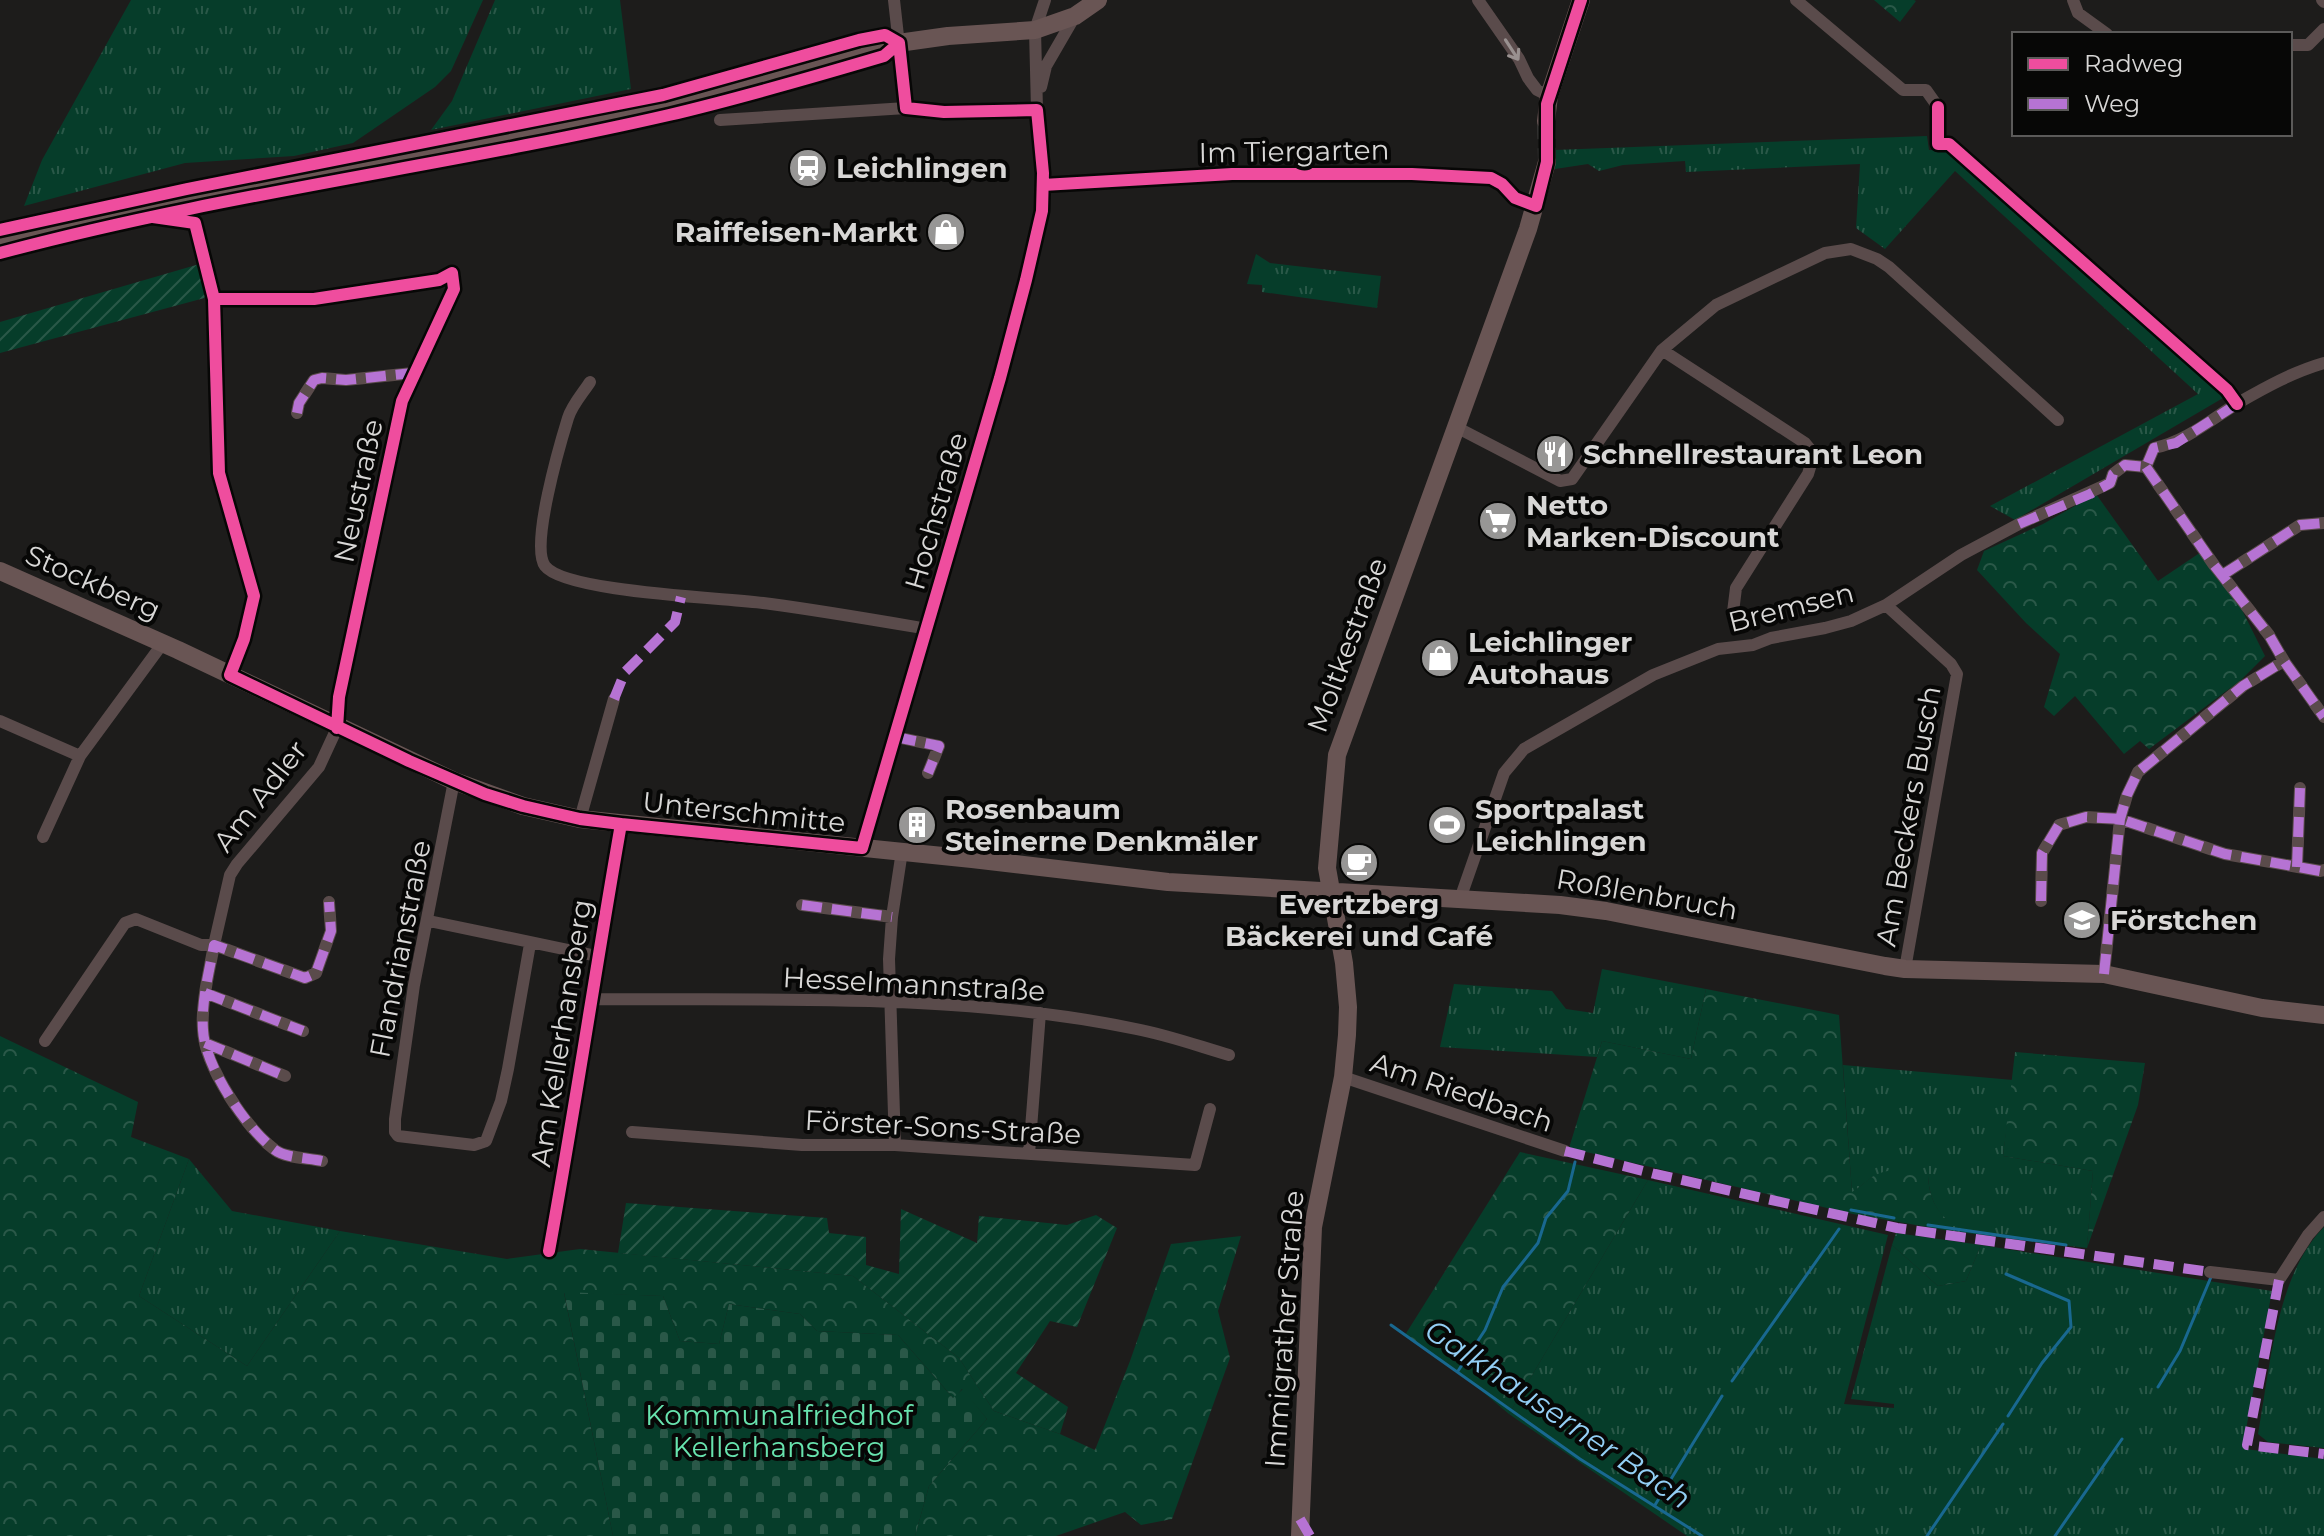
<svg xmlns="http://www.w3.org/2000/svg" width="2324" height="1536" font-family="Montserrat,sans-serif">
  <defs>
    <pattern id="grass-tufts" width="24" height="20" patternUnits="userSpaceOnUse" patternTransform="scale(2)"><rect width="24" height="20" fill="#063d2a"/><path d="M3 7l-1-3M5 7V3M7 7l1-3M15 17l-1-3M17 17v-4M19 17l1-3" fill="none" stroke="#2a5848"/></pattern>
    <pattern id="forest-crowns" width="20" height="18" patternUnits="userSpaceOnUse" patternTransform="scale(2)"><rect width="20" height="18" fill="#063d2a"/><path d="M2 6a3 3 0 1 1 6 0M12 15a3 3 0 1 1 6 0" fill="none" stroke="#2a5848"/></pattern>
    <pattern id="cemetery-stones" width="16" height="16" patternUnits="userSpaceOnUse" patternTransform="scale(2)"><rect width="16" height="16" fill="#063d2a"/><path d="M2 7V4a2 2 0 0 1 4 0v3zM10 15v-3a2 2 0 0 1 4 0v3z" fill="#2a5848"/></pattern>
    <pattern id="garden-furrows" width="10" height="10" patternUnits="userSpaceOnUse" patternTransform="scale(2)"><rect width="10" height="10" fill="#063d2a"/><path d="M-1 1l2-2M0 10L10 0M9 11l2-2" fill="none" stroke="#2a5848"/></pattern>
  </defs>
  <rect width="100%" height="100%" fill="#1d1c1b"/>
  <path fill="url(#grass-tufts)" d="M131,0h352l-32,71 -16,16 -82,56 -59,13 -109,7 -161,43 18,-46z
    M495,0h125l11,89 -200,41 21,-29z
    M1927,136l2,14h19l271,240 4,8 -208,122 -25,-14 208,-112 -243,-223 -70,78 -29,-21 4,-64 -174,8 -1,-11 -62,4 -24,6 -11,-7 -33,5 -1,-19z
    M1256,254l14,9 111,13 -4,32 -115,-16v-7l-15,-1z
    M1602,969l104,20 -15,70 -89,-18 -5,16 -157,-10 14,-63 98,7 14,18 27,4z
    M1843,1065l170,15 -10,76 90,15 -6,77 -137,-17v-8c-15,-12 -21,-28 -22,-47l-56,1 -20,16z
    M189,1159l43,52 108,20 -93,135 -108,-70z
    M1648,1180l240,55 -44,169 50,4v-4l-43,-5 41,-154 46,41 28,-5 15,-36 291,46 -28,149 1,9 79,10v77h-637l-178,-122z
    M2324,1227v221l-56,-6 -10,-8c12,-65 18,-159 66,-207z"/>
  <path fill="url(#forest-crowns)" d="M1874,0h40l2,1 -16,21z
    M2096,494l62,87 46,-31 20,24 41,82 -24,24 -92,69 -9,-8 -16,13 -49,-58 -21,20 -10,-9 16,-53 -34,-31 -49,-53 7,-19 59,-27z
    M1706,989l133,26 13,177c8,-4 13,-11 20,-15 15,-9 43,-11 56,-1 1,19 7,35 23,47l-1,8 -97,-17 -284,-66 33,-107 89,18z
    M0,1036l138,66 -7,35 58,22 -50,137 108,70 93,-135 167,28 73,-10 273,27 106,82 35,53 66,23 35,16 35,-89 41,-117 70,-8 -23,75 12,47 -58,161 -31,6 -16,-13 -69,24h-141l14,-50 58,-67 -25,-30 -8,10 -56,-64 -81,-4 -17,-17 -71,-10 -10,40 -39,-3 -17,-45 -99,-3 49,243h-613z
    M2015,1052l130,11 -7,42 -51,143 6,-77 -90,-15z
    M1520,1152l128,28 -139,234 -51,-43 -53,-36z
    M1896,1233l85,12 -15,36 -28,5 -46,-41z"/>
  <path fill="url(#cemetery-stones)" d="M564,1292l99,4 17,45 39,3 10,-40 71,10 17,17 81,4 55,63 10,-9 24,30 -58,67 -14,50h-302z"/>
  <path fill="url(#garden-furrows)" d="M203,263l9,33 -212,57v-31z
    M626,1203l201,15 2,15 37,4v28l33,9 2,-65 76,34 2,-27 88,9 29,-10 21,13 -40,99 -27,-6 -34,52 52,34 -8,27 -66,-23 -35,-53 -106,-82 -235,-23z"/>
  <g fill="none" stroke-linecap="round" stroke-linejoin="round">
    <path stroke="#196890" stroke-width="3" d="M1851,1210l43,8
      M1928,1225l138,20
      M2006,1274l63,27 2,26 -29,36 -34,53
      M1391,1325l189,134 122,77
      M1458,1371l27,-41 18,-43 35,-44 8,-25 22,-27 7,-29
      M1732,1381l107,-152
      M2158,1387l22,-36 31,-74
      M1655,1505l67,-109
      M1927,1536l76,-112
      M2055,1536l67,-97"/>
    <path stroke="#393837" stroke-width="18" stroke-dasharray="18 9" stroke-linecap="butt" d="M1546,121l1,41"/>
    <path stroke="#5a4b4b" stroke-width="12" d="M894,0l12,108
      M1478,0l41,59 9,19 9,12 12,6
      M1796,0l107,90h23l12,17
      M2073,0l5,13 29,21
      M2322,0l2,2
      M2290,45h18l16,-16
      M1041,87l5,-21 29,-50
      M1037,110l-2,-80 10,-30
      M720,120l186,-12 38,4 93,-2
      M1662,350l143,93 9,11 -6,20 -72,114 -3,24
      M590,382c-7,11 -18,23 -22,36 -8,26 -38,128 -23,148 20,27 187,32 226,38 52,7 104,16 157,25
      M297,413l2,-10 15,-23 8,-2 24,2 67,-7
      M1456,427l104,54 12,-2 90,-129 54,-45 109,-52 26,-4 26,10 12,8 169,153
      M2146,467l68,98 55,70 15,26 40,56
      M2224,574l76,-49 24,-2
      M1886,605l65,59 6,10 -52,295
      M0,721l80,35
      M896,737l43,9 -11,27
      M454,781l-40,204 -19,134v13l3,4 76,9 12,-4 15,-40 7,-32 22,-125
      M580,819l34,-120
      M43,837l37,-81 83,-113
      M862,848l138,-470 42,-167 1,-26 189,-11h180l79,4 11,6 13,14 21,8
      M2297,867l3,-79
      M1460,899l44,-126 20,-24 129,-74 65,-26 35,-4 18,-7 54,-10 26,-7 35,-16 75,-50 58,-31 91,-41 3,-9 12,-9 21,2 8,-19c33,-7 56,-28 84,-45 28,-16 55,-31 86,-40
      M2041,901l1,-48 17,-28 27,-8 34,2 105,35 95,17 4,-1
      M802,905l90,12
      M429,921l168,35
      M2104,974l16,-155 7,-24 11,-23 105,-86 41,-25
      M205,993l98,38
      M592,999c181,2 366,-7 544,30 32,6 62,17 93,26
      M45,1041l80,-118 11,-4 65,26h13l16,-70 7,-11 82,-97 18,-39 2,-31 63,-296 52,-112 -2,-16 -13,7 -125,19h-100
      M205,1043l80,33
      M1343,1077l222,74
      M632,1132l170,13h93l300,20 15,-56
      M895,1145l-6,-186 3,-42 10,-66
      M1029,1154l11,-141
      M322,1161c-13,-3 -37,-3 -47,-11 -29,-22 -70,-83 -72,-120 -2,-28 6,-57 11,-85l91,33 11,-5 15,-42 -2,-29
      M549,1251c26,-142 47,-285 72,-427
      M2210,1272l69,8 29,-45 16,-18"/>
    <path stroke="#695554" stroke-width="18" d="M1546,121l3,-25 32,-96
      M0,242l201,-45 463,-93 82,-20 131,-38 71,-10 87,-6 40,-14 23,-16
      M0,571l178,79 276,131 69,25 57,13 392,40 196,23 392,23 46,6 279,55 20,3 199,5 158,34 62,7
      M1300,1536l13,-309 30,-150 4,-42 1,-28 -4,-44 -17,-95 10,-113 191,-526 19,-67"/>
    <path stroke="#b673d3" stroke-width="10" stroke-dasharray="20 10" stroke-linecap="butt" d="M297,413l2,-10 15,-23 8,-2 24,2 67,-7
      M2146,467l68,98 55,70 15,26 40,56
      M2019,524l71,-30 20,-11 3,-9 12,-9 21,2 8,-19 22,-5 61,-39 -4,-5
      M2224,574l76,-49 24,-2
      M614,699l11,-27 50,-50 6,-25
      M896,737l43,9 -11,27
      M2297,867l3,-79
      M2041,901l1,-48 17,-28 27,-8 34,2 105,35 95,17 4,-1
      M802,905l90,12
      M2104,974l16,-155 7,-24 11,-23 105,-86 41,-25
      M205,993l98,38
      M205,1043l80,33
      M1565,1151l90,23 242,54 313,44
      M322,1161c-13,-3 -37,-3 -47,-11 -29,-22 -70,-83 -72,-120 -2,-28 6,-57 11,-85l91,33 11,-5 15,-42 -2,-29
      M2279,1280l-32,165 77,9
      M1300,1519l10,17"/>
    <g stroke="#070706" stroke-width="17">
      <path id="cycleway" d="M1938,107v37h11l278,246 10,14
        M1043,185l189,-11h180l79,4 11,6 13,14 21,8 11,-44v-58l34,-104
        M153,217l42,6 19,76 5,174 35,123 -10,43 -14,36 179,86 76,33 38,12 57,13 41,5 241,24 138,-470 26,-98 16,-69 1,-38 -6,-63 -93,2 -38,-4 -7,-65
        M0,230l187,-41 476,-94 196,-55 26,-5 14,8
        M0,253c220,-59 447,-87 669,-138 72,-17 144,-38 215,-59l15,-13
        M214,299h100l125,-19 13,-7 2,16 -52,112 -63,296 -2,31
        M549,1251c26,-142 47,-285 72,-427"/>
    </g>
    <use href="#cycleway" stroke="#ef4d9e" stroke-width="12"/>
  </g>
  <defs><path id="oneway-shaft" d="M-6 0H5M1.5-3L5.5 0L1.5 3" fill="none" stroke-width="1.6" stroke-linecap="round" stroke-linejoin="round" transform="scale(2)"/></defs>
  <use stroke="#999190" href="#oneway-shaft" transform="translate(1512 50) rotate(57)"/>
  <defs>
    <g id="station-disc" transform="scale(2)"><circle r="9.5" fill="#979695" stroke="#070706"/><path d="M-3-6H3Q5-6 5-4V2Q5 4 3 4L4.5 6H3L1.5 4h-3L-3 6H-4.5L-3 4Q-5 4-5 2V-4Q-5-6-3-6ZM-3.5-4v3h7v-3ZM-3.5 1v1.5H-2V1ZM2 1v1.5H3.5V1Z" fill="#fff"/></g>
    <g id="shop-disc" transform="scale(2)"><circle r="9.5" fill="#979695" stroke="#070706"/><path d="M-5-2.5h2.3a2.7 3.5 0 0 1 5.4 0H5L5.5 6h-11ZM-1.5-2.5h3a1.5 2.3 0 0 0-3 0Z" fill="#fff"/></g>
    <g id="restaurant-disc" transform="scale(2)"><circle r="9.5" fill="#979695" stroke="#070706"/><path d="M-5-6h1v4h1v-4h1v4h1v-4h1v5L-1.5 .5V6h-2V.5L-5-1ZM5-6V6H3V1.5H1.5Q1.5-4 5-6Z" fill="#fff"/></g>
    <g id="supermarket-disc" transform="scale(2)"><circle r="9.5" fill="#979695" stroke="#070706"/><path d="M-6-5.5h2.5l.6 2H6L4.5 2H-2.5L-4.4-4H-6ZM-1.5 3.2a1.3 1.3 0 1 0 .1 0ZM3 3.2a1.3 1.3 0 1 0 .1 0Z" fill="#fff"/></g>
    <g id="building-disc" transform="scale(2)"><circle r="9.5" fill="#979695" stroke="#070706"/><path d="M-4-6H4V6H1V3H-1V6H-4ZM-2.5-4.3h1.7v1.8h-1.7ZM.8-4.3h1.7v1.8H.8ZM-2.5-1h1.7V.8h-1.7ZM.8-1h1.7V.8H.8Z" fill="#fff"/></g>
    <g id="stadium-disc" transform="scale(2)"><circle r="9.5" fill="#979695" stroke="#070706"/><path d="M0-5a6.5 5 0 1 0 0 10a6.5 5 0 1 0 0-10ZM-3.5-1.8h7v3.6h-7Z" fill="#fff"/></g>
    <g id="cafe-disc" transform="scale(2)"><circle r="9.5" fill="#979695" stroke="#070706"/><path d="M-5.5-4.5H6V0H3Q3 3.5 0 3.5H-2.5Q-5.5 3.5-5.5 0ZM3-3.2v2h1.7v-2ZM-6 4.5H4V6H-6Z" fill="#fff"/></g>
    <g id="school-disc" transform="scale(2)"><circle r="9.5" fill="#979695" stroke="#070706"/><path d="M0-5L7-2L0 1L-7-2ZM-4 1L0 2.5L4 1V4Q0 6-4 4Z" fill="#fff"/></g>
  </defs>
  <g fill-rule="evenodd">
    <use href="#station-disc" x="808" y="168"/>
    <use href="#shop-disc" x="946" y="232"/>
    <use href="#restaurant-disc" x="1555" y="454"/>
    <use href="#supermarket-disc" x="1498" y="521"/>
    <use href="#shop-disc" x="1440" y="658"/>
    <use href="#building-disc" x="917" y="825"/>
    <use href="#stadium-disc" x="1447" y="825"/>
    <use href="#cafe-disc" x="1359" y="863"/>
    <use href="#school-disc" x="2082" y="920"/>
  </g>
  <g text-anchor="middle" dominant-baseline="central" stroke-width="8" stroke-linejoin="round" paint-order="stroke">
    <g font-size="28" fill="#d8d7d6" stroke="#070706">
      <text transform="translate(1294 151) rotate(-1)">Im Tiergarten</text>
      <text transform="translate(358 491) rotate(-78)">Neustraße</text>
      <text transform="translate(936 511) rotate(-74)">Hochstraße</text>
      <text transform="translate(93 582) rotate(24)">Stockberg</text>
      <text transform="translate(1791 607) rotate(-14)">Bremsen</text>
      <text transform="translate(1347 645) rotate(-70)">Moltkestraße</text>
      <text transform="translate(260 796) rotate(-52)">Am Adler</text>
      <text transform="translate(744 812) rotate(6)">Unterschmitte</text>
      <text transform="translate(1908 816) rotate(-80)">Am Beckers Busch</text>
      <text transform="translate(1647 894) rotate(10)">Roßlenbruch</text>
      <text transform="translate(400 949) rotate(-79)">Flandrianstraße</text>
      <text transform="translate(914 984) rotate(3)">Hesselmannstraße</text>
      <text transform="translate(561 1033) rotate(-81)">Am Kellerhansberg</text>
      <text transform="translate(1462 1092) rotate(19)">Am Riedbach</text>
      <text transform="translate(943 1127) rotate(3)">Förster-Sons-Straße</text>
      <text transform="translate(1284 1329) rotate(-86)">Immigrather Straße</text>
    </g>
    <g font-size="28" font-weight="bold" fill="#d8d7d6" stroke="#070706" text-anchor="start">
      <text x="836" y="168">Leichlingen</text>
      <text x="918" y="232" text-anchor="end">Raiffeisen-Markt</text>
      <text x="1583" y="454">Schnellrestaurant Leon</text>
      <text x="1526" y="505">Netto<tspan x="1526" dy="32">Marken-Discount</tspan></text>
      <text x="1468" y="642">Leichlinger<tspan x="1468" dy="32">Autohaus</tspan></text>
      <text x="945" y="809">Rosenbaum<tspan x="945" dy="32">Steinerne Denkmäler</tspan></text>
      <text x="1475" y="809">Sportpalast<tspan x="1475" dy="32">Leichlingen</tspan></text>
      <text x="1359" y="904" text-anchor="middle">Evertzberg<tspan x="1359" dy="32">Bäckerei und Café</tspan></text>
      <text x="2110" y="920">Förstchen</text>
    </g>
    <g font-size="28" fill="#68e3ae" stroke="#070706">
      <text x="779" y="1415">Kommunalfriedhof<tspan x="779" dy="32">Kellerhansberg</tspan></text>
    </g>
    <g font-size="30" font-style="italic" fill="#93cef4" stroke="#070706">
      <text transform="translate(1558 1414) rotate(34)">Galkhauserner Bach</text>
    </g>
  </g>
  <rect x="2012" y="32" width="280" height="104" fill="#070706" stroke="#5b5a59" stroke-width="2"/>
  <rect x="2028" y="58" width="40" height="12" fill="#ef4d9e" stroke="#5b5a59" stroke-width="2"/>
  <text x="2084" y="72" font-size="24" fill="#d8d7d6">Radweg</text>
  <rect x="2028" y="98" width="40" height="12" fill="#b673d3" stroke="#5b5a59" stroke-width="2"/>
  <text x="2084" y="112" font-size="24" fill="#d8d7d6">Weg</text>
</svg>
